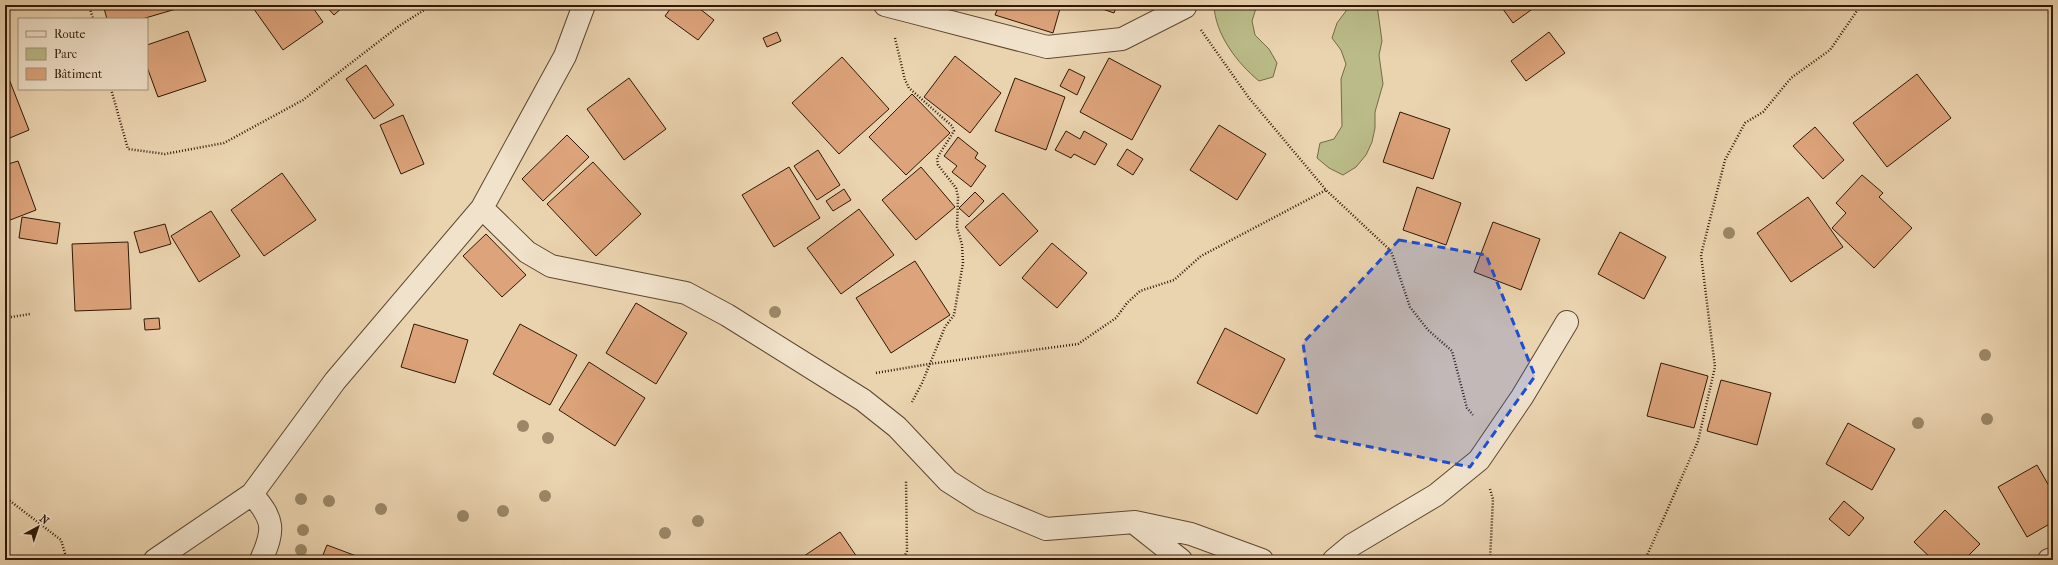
<svg xmlns="http://www.w3.org/2000/svg" width="2058" height="565" font-family="'IM FELL French Canon',serif">
  <rect width="100%" height="100%" fill="#ead3af"/>
  <filter id="stains"><feTurbulence type="fractalNoise" baseFrequency=".005" numOctaves="4"/><feColorMatrix values="0 0 0 0 .2 0 0 0 0 .09 0 0 0 0 .02 0 0 0 .5 -.17"/></filter>
  <radialGradient id="worn" r=".72"><stop offset=".6" stop-color="#630" stop-opacity="0"/><stop offset="1" stop-color="#630" stop-opacity=".3"/></radialGradient>
  <path fill="#babb88" stroke="#766a46" d="M1214,5h43l-5,16 3,14 14,14 8,14 -4,14 -14,4c-22,-18 -44,-47 -45,-76z
    M1345,5h32l5,36 -3,14 4,29 -8,28v16l-3,14 -6,13 -10,12 -13,8 -14,-7 -12,-10 3,-15 14,-4 8,-13 -1,-47 5,-15 -5,-14 -9,-12 5,-15 9,-12z"/>
  <path fill="#dda37b" stroke="#311805" d="M103,5h72l1,4 -34,10h-35z
    M251,5h60l12,17 -40,28z
    M325,5h20l-11,10z
    M673,5h22l19,15 -16,20 -33,-24z
    M999,5h62l-8,28 -58,-18z
    M1091,5h26l-3,8z
    M1500,5h38l-25,18z
    M188,31l18,50 -48,16 -11,-30v-22z
    M777,32l4,9 -14,6 -4,-9z
    M1549,32l16,21 -39,28 -15,-20z
    M955,56l46,37 -31,40 -46,-36z
    M842,57l47,52 -50,45 -47,-51z
    M1109,58l52,28 -29,54 -52,-28z
    M366,65l28,40 -20,14 -28,-40z
    M1069,69l16,8 -8,18 -17,-9z
    M1917,74l34,44 -64,49 -34,-44z
    M629,78l37,51 -42,31 -37,-51z
    M1015,78l50,19 -19,53 -51,-19z
    M9,79l20,51 -24,10v-60z
    M912,94l38,39 -44,42 -37,-38z
    M1400,112l50,17 -17,50 -50,-17z
    M403,115l21,49 -23,10 -21,-49z
    M1219,125l47,29 -29,46 -47,-30z
    M1815,127l29,33 -21,19 -30,-33z
    M1066,131l14,8 4,-8 23,13 -12,21 -21,-11 -3,4 -16,-8z
    M567,135l22,22 -46,44 -21,-22z
    M958,137l20,16 -3,5 11,8 -15,21 -19,-15 5,-6 -13,-10z
    M1127,149l16,10 -10,16 -16,-10z
    M818,150l22,35 -23,15 -23,-34z
    M18,161l18,49 -31,12v-57z
    M593,162l48,52 -45,42 -49,-52z
    M789,167l31,51 -46,29 -32,-52z
    M921,167l34,40 -39,33 -34,-40z
    M282,173l34,47 -52,36 -33,-46z
    M1862,175l21,18 -4,4 33,31 -38,40 -42,-40 14,-15 -10,-10z
    M1417,187l44,16 -15,42 -43,-15z
    M844,189l7,11 -18,11 -7,-10z
    M975,192l9,9 -15,16 -10,-9z
    M1003,193l35,38 -38,35 -35,-39z
    M1808,197l35,50 -52,35 -34,-49z
    M859,209l35,46 -53,39 -34,-46z
    M211,211l29,45 -41,26 -28,-46z
    M22,217l38,6 -3,21 -38,-6z
    M1493,222l47,17 -19,51 -47,-18z
    M165,224l6,20 -31,9 -6,-21z
    M1620,232l46,25 -22,42 -46,-25z
    M486,234l40,41 -24,22 -39,-41z
    M128,242l3,67 -56,2 -3,-67z
    M1052,243l35,30 -30,35 -35,-30z
    M915,261l35,54 -59,38 -35,-55z
    M636,303l51,30 -31,51 -50,-31z
    M159,318l1,11 -15,1 -1,-11z
    M414,324l54,16 -13,43 -54,-16z
    M520,324l57,31 -27,50 -57,-31z
    M1225,328l60,31 -28,55 -60,-31z
    M589,362l56,36 -30,48 -56,-36z
    M1661,363l47,13 -14,52 -47,-12z
    M1721,380l50,13 -14,52 -50,-14z
    M1848,423l47,26 -23,41 -46,-26z
    M2037,465l16,28v29l-26,15 -29,-50z
    M1844,501l20,17 -15,18 -20,-17z
    M1945,510l35,34 -16,16h-31l-19,-18z
    M840,532l19,28h-52l-3,-4z
    M5,542l7,18h-7z
    M327,545l40,15h-46z
    M1789,555l3,5h-12z"/>
  <g fill="none" stroke-linecap="round" stroke-linejoin="round">
    <g stroke="#5f4730" stroke-width="24">
      <path id="minor" d="M885,5l162,42 75,-8 63,-32
        M482,208l45,44 24,14 135,27 41,22 136,85 34,27 51,54 33,21 65,27 89,-7 56,12 71,26
        M252,494c22,26 23,35 9,66
        M1137,525l44,35
        M155,560l97,-66 83,-113 147,-173 83,-152 19,-51
        M1334,560l18,-15 84,-50 43,-35 43,-63 45,-75
        M2049,560l4,-1"/>
    </g>
    <path stroke="#311805" stroke-width="2.5" stroke-dasharray="1 2" stroke-linecap="butt" d="M89,5l4,14
      M2047,5l6,4
      M1201,30l48,68 77,92 65,61 19,56 18,23 24,21 15,57 6,7
      M895,38l10,42 4,8 43,38 2,5 -17,27 1,7 18,23 2,9 -1,30 5,18 1,18 -9,52 -9,12 -23,56 -10,19
      M111,89l17,60 37,5 59,-11 79,-43 96,-74 33,-21
      M5,318l25,-4
      M876,373l53,-9 149,-20 38,-26 11,-15 13,-12 34,-11 27,-24 125,-66
      M1490,489l3,10 -3,61
      M5,497l56,43 6,20
      M903,560l4,-9 -1,-71
      M1645,560l53,-119 17,-74 -14,-112 24,-95 20,-37 18,-11 28,-34 39,-28 31,-45"/>
    <use href="#minor" stroke="#f1e2cb" stroke-width="22"/>
  </g>
  <g fill="#9b8767">
    <circle cx="1729" cy="233" r="6"/>
    <circle cx="775" cy="312" r="6"/>
    <circle cx="1985" cy="355" r="6"/>
    <circle cx="1987" cy="419" r="6"/>
    <circle cx="1918" cy="423" r="6"/>
    <circle cx="523" cy="426" r="6"/>
    <circle cx="548" cy="438" r="6"/>
    <circle cx="545" cy="496" r="6"/>
    <circle cx="301" cy="499" r="6"/>
    <circle cx="329" cy="501" r="6"/>
    <circle cx="381" cy="509" r="6"/>
    <circle cx="503" cy="511" r="6"/>
    <circle cx="463" cy="516" r="6"/>
    <circle cx="698" cy="521" r="6"/>
    <circle cx="303" cy="530" r="6"/>
    <circle cx="665" cy="533" r="6"/>
    <circle cx="301" cy="550" r="6"/>
  </g>
  <path fill="#1d4ed8" fill-opacity="0.2" stroke="#1d4ed8" stroke-width="3" stroke-dasharray="8 5" stroke-linejoin="round" d="M1399,240l87,15 49,121 -65,91 -154,-31 -13,-93z"/>
  <rect width="2058" height="565" fill="none" stroke="#ead3af" stroke-width="20"/>
  <rect x="6" y="6" width="2046" height="553" fill="none" stroke="#311805" stroke-width="2"/>
  <rect x="10" y="10" width="2038" height="545" fill="none" stroke="#311805"/>
  <rect x="18" y="18" width="130" height="72" fill="#f1e2cb" stroke="#a4917c"/>
  <rect x="26" y="31" width="20" height="6" fill="#f1e2cb" stroke="#a4917c"/>
  <text x="54" y="38" font-size="12" fill="#311805">Route</text>
  <rect x="26" y="48" width="20" height="12" fill="#babb88" stroke="#a4917c"/>
  <text x="54" y="58" font-size="12" fill="#311805">Parc</text>
  <rect x="26" y="68" width="20" height="12" fill="#dda37b" stroke="#a4917c"/>
  <text x="54" y="78" font-size="12" fill="#311805">Bâtiment</text>
  <g transform="translate(38 527) rotate(40)" stroke="#f1e2cb" stroke-width="3" paint-order="stroke">
  <path d="M0-3L7 15L0 10L-7 15Z" fill="#311805"/>
  <text y="-6" font-size="11" font-weight="bold" text-anchor="middle" fill="#311805">N</text>
  </g>
  <rect width="100%" height="100%" filter="url(#stains)"/>
  <rect width="100%" height="100%" fill="url(#worn)"/>
</svg>
